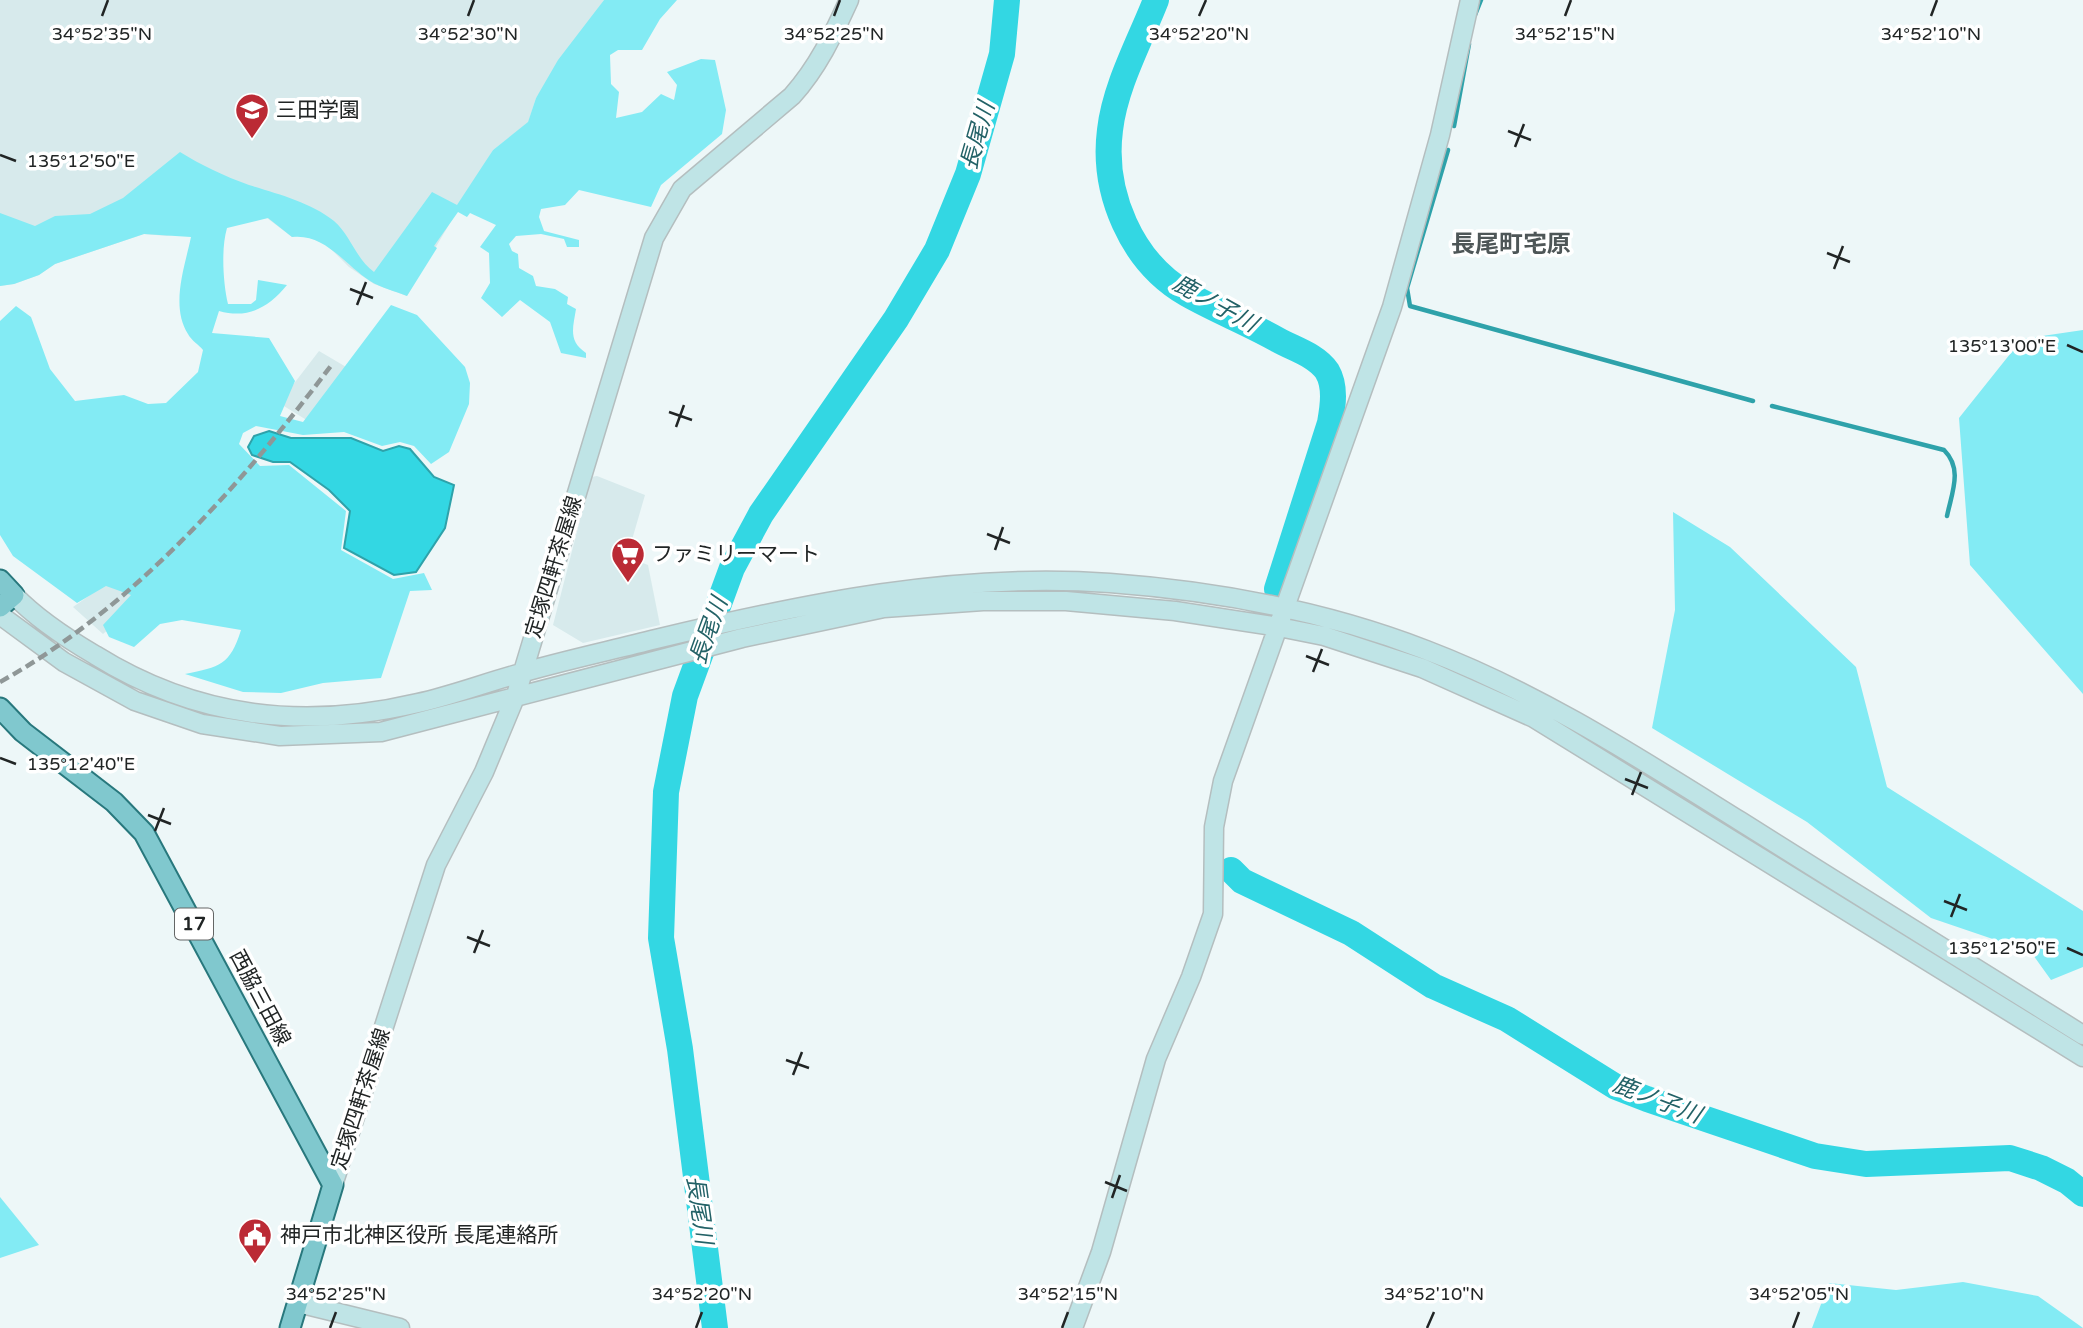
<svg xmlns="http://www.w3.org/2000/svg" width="2083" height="1328" font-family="'Varela Round','Noto Sans JP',sans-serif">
  <rect width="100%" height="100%" fill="#edf7f8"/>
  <path fill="#d7eaec" d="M0,0h604l-68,98 -8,25 -35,27 -86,146 -33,-12 -25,-17 -22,-22 -24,-10 -11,2 -25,-19 -100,18 -23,-2 -89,30 -16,11 -25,9 -14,2z
    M319,351l34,20 -40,53 -34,-21z
    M597,476l48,19 -18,62 21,8 12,60 -77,18 -30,-18 38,-148z
    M126,570l44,7 -67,57 -30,-27z"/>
  <path fill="#83ebf4" d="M604,0h73l-17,19 -18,31h-24l-8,5 1,29 8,8 -3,26 26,-6 19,-18 13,6 3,-15 -10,-13 34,-13 14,1 11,50 -4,24 -61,51 -10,22 -72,-17 -14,15 -24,4 -2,8 5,14 35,9v7h-12l-3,-8 -23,-5 -25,2 -7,8 3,7 6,3 1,14 14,8 3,10 19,3 13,8 -1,7 9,5c-3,19 -8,32 10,44v5l-25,-5 -11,-31 -30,-22 -18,17 -21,-19 9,-15 -1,-30 -9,-6 16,-22 -26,-12 -3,4 -9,-5 -24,34 3,2 -30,48c-12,-5 -26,-8 -37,-15 -25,-16 -45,-48 -78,-44l-24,-19 -41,10c-6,20 -4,55 1,76h23l5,-4 2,-20 29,5c-19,23 -39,34 -68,26l-7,22 57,5 26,43 -15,35 23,6 88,-117 26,10 48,52 5,16 -1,21 -20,48 -18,12 -17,-18 -14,-4 -18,4 -38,-14 -41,3 -47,-9 -13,7 -4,11 21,22 29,-1 57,46 -5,39 52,29 31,-6 8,17 -22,1 -29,87 -58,5 -42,10 -38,-1 -58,-18c35,-7 45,-9 56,-44l-59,-10 -22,4 -26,23 -25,-10 -6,-12 28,-30 -25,-9 -29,17 -64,-47 -13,-21v-214l16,-15 15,11 19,52 25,32 49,-6 24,9 18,-1 32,-31 5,-22c-4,-5 -12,-10 -15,-16 -18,-28 -3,-68 3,-97l-47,-3 -89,30 -16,11 -25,9 -14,2v-73l35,13 20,-10 35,-2 33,-16 57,-46c21,13 44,24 69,33 28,9 61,17 85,36 17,15 22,38 40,51l58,-80 25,13 36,-55 35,-28 8,-24 22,-38z
    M2083,330v364l-113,-129 -11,-147 63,-79z
    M1673,512l57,35 126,120 31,120 196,124v56l-32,13 -20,-28 -100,-34 -124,-96 -155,-94 23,-118z
    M0,1197l39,48 -39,13z
    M1963,1282l75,14 45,32h-271l17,-45 67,7z"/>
  <path fill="#33d7e3" stroke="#2ea2aa" stroke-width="2" d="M269,431l22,7h60l32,13 16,-5 11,3 24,28 20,8 -9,43 -29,44 -22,3 -50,-27 6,-37 -21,-21 -39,-28h-17l-21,-7 -4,-8 6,-11z"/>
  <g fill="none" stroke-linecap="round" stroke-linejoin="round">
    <path stroke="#2ea2aa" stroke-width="4.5" d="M1475,15l6,-15
      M1454,126l15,-82
      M1448,150l-41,138 3,18 343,95
      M1772,406l172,44c19,19 8,42 3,66"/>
    <path stroke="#33d7e3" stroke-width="26" d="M1156,0c-16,41 -41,86 -46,130 -8,62 21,132 77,164 30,17 61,29 91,46 16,9 38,15 49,31 9,15 6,35 3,52l-53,166
      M1231,870l11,11 109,52 82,53 74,33 109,68 31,12 168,57 51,8 144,-6 31,10 26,13 16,13
      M715,1328l-35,-279 -19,-111 5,-146 19,-96 47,-128 29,-54 135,-195 41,-69 31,-76 34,-120 5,-54"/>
    <g stroke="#b4bebf" stroke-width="21">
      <path id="secondary" d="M14,595c23,24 52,43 81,60 101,63 208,75 323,48 32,-7 64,-19 96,-28 47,-14 95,-24 142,-36 149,-36 299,-67 454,-56 108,8 215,28 316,67 113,43 213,108 314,171 114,72 229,143 343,214
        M0,615l64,47 71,39 67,23 78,12 101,-4 361,-94 142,-30 99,-7h83l109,10 104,16 45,9 98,32 112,50 549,339
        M333,1185l103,-320 48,-93 32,-77 138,-457 28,-49 110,-93c26,-29 41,-61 57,-96
        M298,1303l102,25
        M1073,1328l28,-76 55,-193 35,-82 22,-63 1,-87 9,-46 169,-474 48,-172 30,-135"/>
    </g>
    <g stroke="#28787d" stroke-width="23">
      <path id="primary" d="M0,580l14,15 -14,12
        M0,708l23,24 91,70 30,31 189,352 -43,143"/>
    </g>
    <use href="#secondary" stroke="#bfe4e6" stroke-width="18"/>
    <use href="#primary" stroke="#80c8ce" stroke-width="19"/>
    <path stroke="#8f9797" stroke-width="4.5" stroke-dasharray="10 5" stroke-linecap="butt" d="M0,682c133,-74 243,-199 333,-319"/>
  </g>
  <path fill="none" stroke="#212525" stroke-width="2.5" d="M102,16l6,-16M468,16l6,-16M834,16l6,-16M1199,16l7,-16M1565,16l6,-16M1931,16l6,-16M1508,131l23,9M1515,147l9,-23M0,155l16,6M1827,253l23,9M1834,269l9,-23M350,289l23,9M357,305l9,-23M2067,345l16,7M669,412l23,8M676,427l8,-22M987,534l23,9M995,550l8,-23M1306,656l23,9M1313,672l9,-23M0,758l16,6M1625,779l23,9M1632,795l9,-23M148,815l23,9M155,831l9,-23M1944,901l23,9M1951,917l9,-23M467,937l23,9M2067,948l16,7M474,953l9,-23M786,1060l23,8M793,1075l9,-23M1105,1182l22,9M1112,1198l8,-23M330,1328l6,-16M696,1328l6,-16M1062,1328l6,-16M1427,1328l7,-16M1793,1328l6,-16"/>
  <defs>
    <g id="school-pin" transform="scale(1.75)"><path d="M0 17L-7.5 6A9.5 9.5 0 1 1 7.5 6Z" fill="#bb2a35" stroke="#fff"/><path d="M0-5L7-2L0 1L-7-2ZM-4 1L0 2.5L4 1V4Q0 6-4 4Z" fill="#fff"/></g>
    <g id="supermarket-pin" transform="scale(1.75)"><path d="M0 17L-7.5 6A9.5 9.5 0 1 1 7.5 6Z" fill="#bb2a35" stroke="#fff"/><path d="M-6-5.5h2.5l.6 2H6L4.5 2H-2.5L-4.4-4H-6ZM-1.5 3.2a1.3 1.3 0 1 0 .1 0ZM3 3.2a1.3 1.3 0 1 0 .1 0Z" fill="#fff"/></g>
    <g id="civic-pin" transform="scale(1.75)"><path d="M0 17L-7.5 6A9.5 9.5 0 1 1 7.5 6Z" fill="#bb2a35" stroke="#fff"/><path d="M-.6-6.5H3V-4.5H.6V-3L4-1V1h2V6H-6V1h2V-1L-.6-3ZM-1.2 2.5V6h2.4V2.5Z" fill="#fff"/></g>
  </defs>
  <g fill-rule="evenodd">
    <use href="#school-pin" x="252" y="110"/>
    <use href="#supermarket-pin" x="628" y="554"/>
    <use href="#civic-pin" x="255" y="1235"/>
  </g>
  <g text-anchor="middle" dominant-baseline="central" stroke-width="7" stroke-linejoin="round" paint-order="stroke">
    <rect fill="#fff" stroke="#646666" stroke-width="2" x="175" y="908.5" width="38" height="31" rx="5"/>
    <g font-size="19" font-weight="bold" fill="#212525">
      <text x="194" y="924">17</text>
    </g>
    <g font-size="21" fill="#212525" stroke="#fff" text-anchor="start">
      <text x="276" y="110">三田学園</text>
      <text x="652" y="554">ファミリーマート</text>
      <text x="280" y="1235">神戸市北神区役所 長尾連絡所</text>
    </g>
    <g font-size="21" fill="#212525" stroke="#fff">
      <text transform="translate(554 567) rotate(-73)">定塚四軒茶屋線</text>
      <text transform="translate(260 998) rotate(62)">西脇三田線</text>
      <text transform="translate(361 1099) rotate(-72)">定塚四軒茶屋線</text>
    </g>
    <g font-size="23" font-style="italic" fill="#236267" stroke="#fff">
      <text transform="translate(978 136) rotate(-74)">長尾川</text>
      <text transform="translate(1215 304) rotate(29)">鹿ノ子川</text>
      <text transform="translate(709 631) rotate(-70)">長尾川</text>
      <text transform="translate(1657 1100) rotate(21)">鹿ノ子川</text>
      <text transform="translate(699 1210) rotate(82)">長尾川</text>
    </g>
    <g font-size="24" font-weight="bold" fill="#4e5657" stroke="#fff">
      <text x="1511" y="244">長尾町宅原</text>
    </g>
  </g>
  <g font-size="18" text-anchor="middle" fill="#212525" stroke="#fff" stroke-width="7" stroke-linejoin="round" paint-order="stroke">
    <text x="102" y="40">34°52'35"N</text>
    <text x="468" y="40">34°52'30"N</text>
    <text x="834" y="40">34°52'25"N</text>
    <text x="1199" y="40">34°52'20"N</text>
    <text x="1565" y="40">34°52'15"N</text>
    <text x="1931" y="40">34°52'10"N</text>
    <text x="81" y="167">135°12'50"E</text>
    <text x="2002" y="352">135°13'00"E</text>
    <text x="81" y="770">135°12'40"E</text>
    <text x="2002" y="954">135°12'50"E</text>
    <text x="336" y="1300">34°52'25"N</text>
    <text x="702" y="1300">34°52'20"N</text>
    <text x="1068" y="1300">34°52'15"N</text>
    <text x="1434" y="1300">34°52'10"N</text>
    <text x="1799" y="1300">34°52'05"N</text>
  </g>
</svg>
